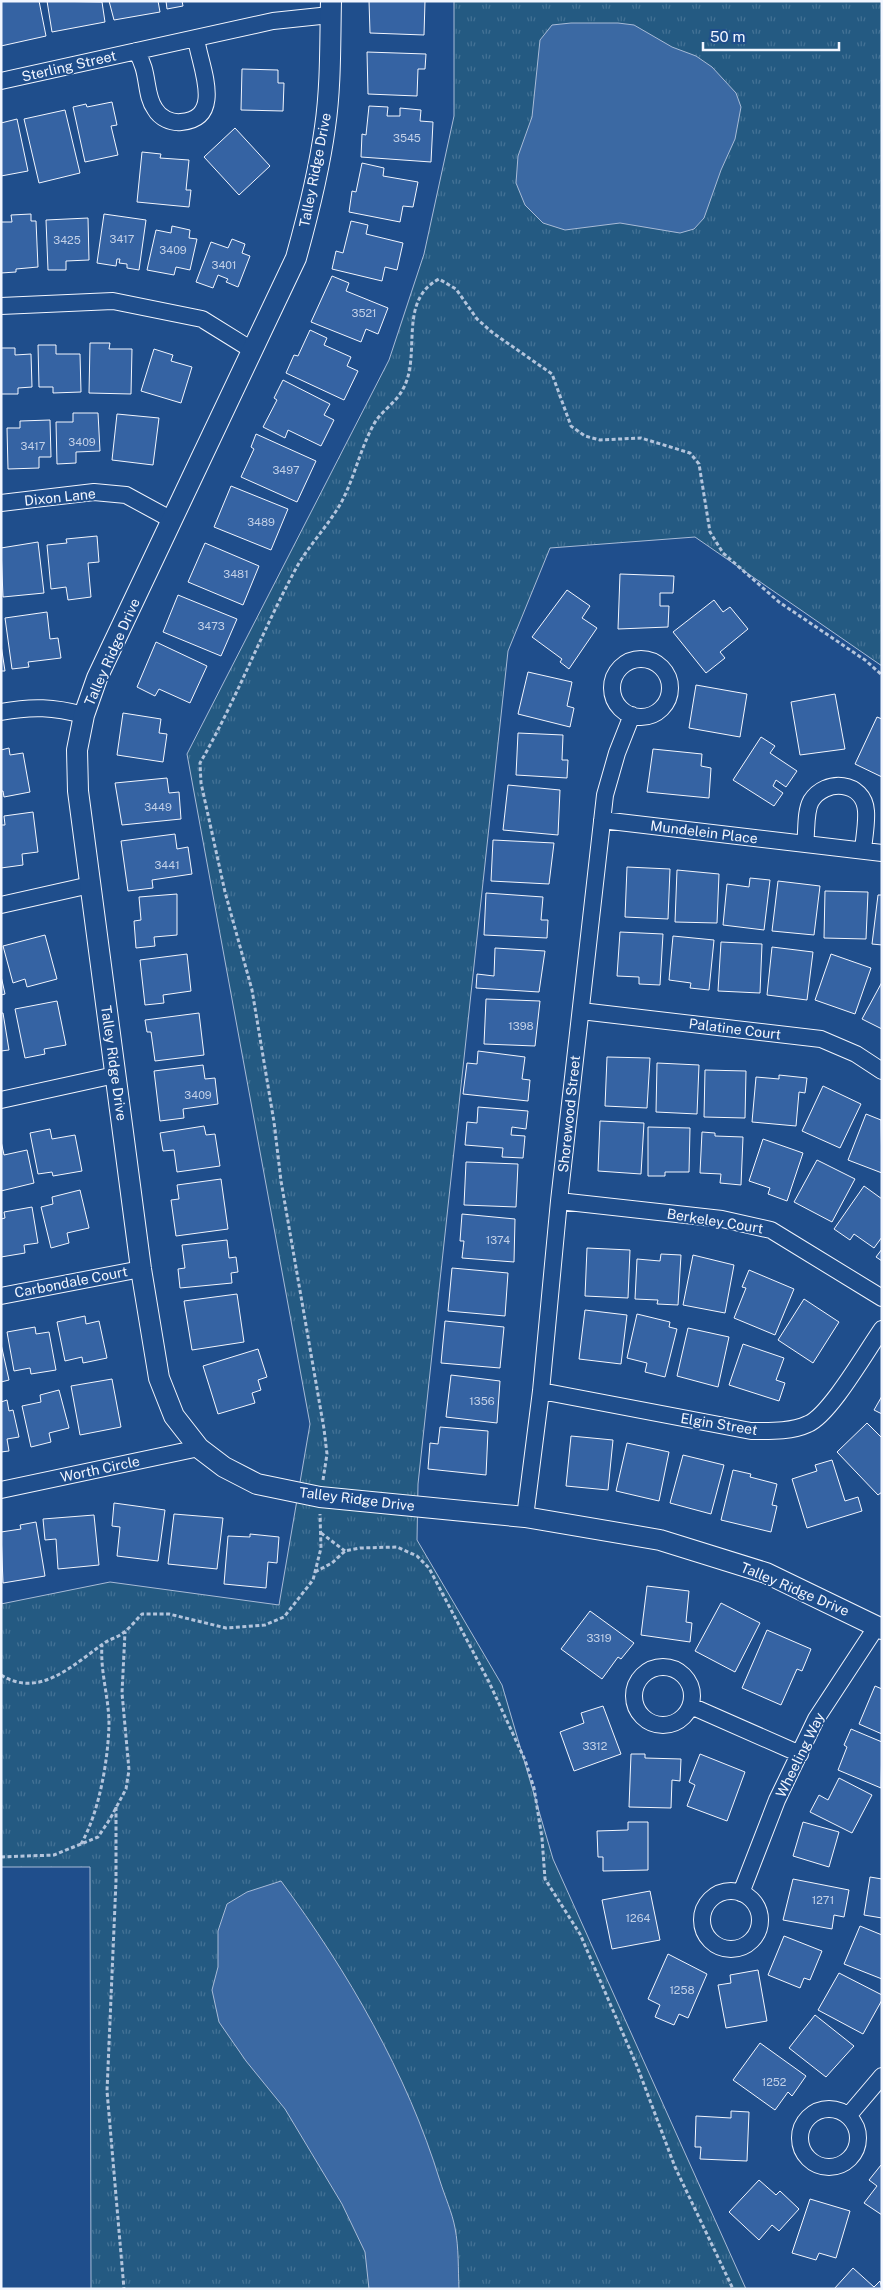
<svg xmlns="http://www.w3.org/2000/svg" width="883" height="2290" font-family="'Public Sans',sans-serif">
  <defs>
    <pattern id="grass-tufts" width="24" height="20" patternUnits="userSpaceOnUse" patternTransform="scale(1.25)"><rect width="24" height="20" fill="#245a82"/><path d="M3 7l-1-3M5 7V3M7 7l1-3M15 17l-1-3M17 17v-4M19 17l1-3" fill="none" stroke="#447295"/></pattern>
  </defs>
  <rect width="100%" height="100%" fill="#1f4e8c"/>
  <path fill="url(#grass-tufts)" stroke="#a8bbd7" d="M454,1h428v665l-187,-129 -145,11 -42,103 -90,833 -1,56 85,145 51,174 193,430h-655l-1,-422h-89v-263l109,-22 169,23 31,-181 -123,-670 202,-394 35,-106 30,-138z"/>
  <path fill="#3b69a3" stroke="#a8bbd7" d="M571,23h47l16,2 38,22 24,9 16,11 24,26 5,14 -6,32 -14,31 -17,48 -10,11 -14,4 -60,-10 -55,7 -22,-7 -18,-18 -9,-22 2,-27 14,-39 8,-77 12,-15z
    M281,1881c67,91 126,192 159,300 5,16 12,31 15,47 4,20 3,41 4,61h-90l-4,-37 -23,-48 -57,-95 -39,-48 -27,-39 -7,-32 6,-23v-36l9,-27 20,-12z"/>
  <path fill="#3563a3" stroke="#f2f6ff" d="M1,1h38l7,35 -45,10z
    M47,1l55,1 3,20 -53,10z
    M109,1h49l2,11 -46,8z
    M166,1h16l1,5 -16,3z
    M369,1h56l-1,34 -54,-2z
    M367,52l59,2 -1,15h-7l-1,27 -49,-2z
    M242,69l36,1v13h6l-1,28 -42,-1z
    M112,102l5,23 -6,1 7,29 -33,7 -12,-55 13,-3 1,3z
    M369,106l19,1 -1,9h13v-8l21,2 -1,11 13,1 -2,40 -70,-5 1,-23 4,1z
    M65,110l15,63 -41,10 -15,-64z
    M17,119l11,52 -27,5v-53z
    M235,128l35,38 -31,29 -35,-38z
    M142,152l19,2 -1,4 29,2 -3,30h5l-2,17 -52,-5z
    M362,163l22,5 -1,8 35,6 -5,25 -10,-1 -3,16 -51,-10 3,-21 4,1z
    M31,214v7h5l2,46 -22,2v3l-15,1v-51h11l-1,-7z
    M104,214l42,6 -7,50 -12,-2v-4l-8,-1 1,-4h-3l-1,7 -19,-3z
    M88,218l1,42 -23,1v9h-18l-2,-50z
    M351,221l17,4 -2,9 37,9 -6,27 -12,-3 -3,14 -50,-12 4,-18 7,2z
    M172,226l18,4 -1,8 8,1 -7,31 -14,-3 -2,8 -27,-5 9,-40 15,3z
    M232,239l13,5 -3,9 8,3 -12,31 -12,-5 2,-3 -10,-4 -5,13 -17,-6 15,-40 17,6z
    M332,276l17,7 -3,8 42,17 -10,26 -12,-5 -5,13 -50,-20z
    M310,330l17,8 -3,7 27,12 -4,9 11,5 -14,29 -58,-27 8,-18 4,1z
    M90,343h20l-1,6h23l-1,45 -42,-1z
    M38,345h18v9h24l1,38 -28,1v-6h-14z
    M1,348h14v7l16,-1 1,33 -14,1v6h-17z
    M154,349l19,6 -2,6 21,6 -11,36 -40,-12z
    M283,380l47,24 -6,11 10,5 -13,26 -33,-16 -3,8 -22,-11 14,-27 -3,-2z
    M73,413h25l2,38 -24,1v11l-19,1 -1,-42h17z
    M117,414l42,4 -6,47 -41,-5z
    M50,420l1,37h-12v11l-31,1 -1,-41h13v-7z
    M256,434l60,27 -19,41 -56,-25 13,-28 -3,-2z
    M231,486l57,23 -17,41 -57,-23z
    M97,536l2,26 -11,1 3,34 -23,3 -2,-13 -15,2 -4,-44 20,-2 -1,-4z
    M38,542l6,51 -41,4 -2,-49z
    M205,543l54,23 -16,39 -55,-23z
    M620,574l54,2 -1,17h-13v13h9l-1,21 -50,2z
    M567,590l23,16 -8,12 15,10 -28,41 -9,-7 2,-3 -30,-22z
    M178,595l59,24 -16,37 -58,-24z
    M714,600l9,12 7,-5 18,22 -28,23 5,6 -19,15 -33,-41z
    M47,612l3,27 8,-1 3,20 -33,4 1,5 -17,2 -7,-51z
    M156,642l51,24 -17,37 -31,-14 -4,7 -18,-9z
    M1,645l4,26h-4z
    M528,672l44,10 -5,24 7,2 -4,19 -52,-13z
    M696,685l51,9 -7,43 -51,-9z
    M835,694l10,55 -45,6 -9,-53z
    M123,713l38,6 -2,14 8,1 -4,28 -46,-7z
    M877,717l5,2v58l-27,-13z
    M518,733l45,2 -1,25h6l-1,18 -51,-3z
    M761,737l14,9 -5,7 27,18 -11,16 -10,-7 -3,6 10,7 -9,13 -41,-26z
    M9,748l1,7 13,-2 7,39 -26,5 -1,-6h-2v-41z
    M653,749l49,5 -1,12 10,2 -2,30 -62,-6z
    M167,778l2,15 10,-1 2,27 -59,6 -7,-42z
    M508,785l52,5 -2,45 -55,-5z
    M33,812l5,40 -16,2 1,11 -22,3v-43h4l-1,-9z
    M175,834l2,15 11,-2 4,27 -40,6 1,8 -25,3 -7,-50z
    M493,840l61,3 -5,41 -58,-3z
    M627,867l43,2 -2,50 -43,-2z
    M677,870l42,4 -2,49 -42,-1z
    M750,878l20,2 -6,50 -41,-5 4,-41 22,3z
    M778,881l42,5 -6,49 -42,-4z
    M825,891l43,1 -2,47 -42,-1z
    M486,893l57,4 -2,23h7l-1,18 -63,-3z
    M177,894v41l-23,2 1,9 -19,2 -2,-27 7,-1 -2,-23z
    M878,895h4v50l-10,-1z
    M620,932l43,2 -3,51 -21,-1v-7l-22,-1z
    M45,935l12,44 -30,8 -2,-8 -12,4 -10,-37z
    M673,936l41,4 -5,50 -19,-2 1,-5 -22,-3z
    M721,942l41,2 -2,49 -42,-2z
    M772,947l41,5 -6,48 -40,-5z
    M495,948l50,3 -6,41 -63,-4 1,-14 17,2z
    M187,954l4,37 -28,4 1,8 -19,2 -5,-45z
    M831,954l40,14 -16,46 -40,-14z
    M1,976l4,18 -4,1z
    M882,982v47l-20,-10z
    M486,999l54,2 -5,45 -51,-2z
    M57,1001l9,44 -22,4 1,5 -20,4 -10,-49z
    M1,1013h2l6,37 -8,1z
    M199,1013l5,42 -49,6 -4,-29h-4l-2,-12z
    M478,1051l47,6 -3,22 8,1 -2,21 -65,-7 4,-31 10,1z
    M607,1057l43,1 -3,50 -42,-2z
    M657,1063l42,2 -2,49 -41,-2z
    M203,1065l2,14 10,-1 3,26 -35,5 1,9 -24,3 -6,-50z
    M705,1070l41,1 -1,47 -41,-1z
    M779,1075l28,3 -2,15 -6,-1 -3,34 -44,-4 4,-45 23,2z
    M823,1086l38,18 -21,44 -38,-17z
    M478,1107l50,4 -2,18 -14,-2 -1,8 14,1 -2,22 -21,-1 1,-9 -38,-3 2,-23 10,1z
    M866,1114l15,6 1,53 -34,-13z
    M600,1121l44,2 -3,51 -43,-3z
    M204,1126l2,9 9,-1 5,32 -43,6 -3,-22 -11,1 -3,-18z
    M648,1127l42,1 -1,44h-24v4h-17z
    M50,1129l2,10 23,-4 7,36 -29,5 -1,-4 -14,2 -8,-41z
    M702,1132l13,1v3l28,1 -2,48 -21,-2 1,-9 -21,-1z
    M763,1139l40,14 -16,48 -19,-7 2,-6 -21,-7z
    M1,1141l3,14 23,-5 7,33 -33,8z
    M817,1160l38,19 -23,43 -38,-20z
    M466,1162l52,2 -2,43 -52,-2z
    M221,1179l7,50 -52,7 -5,-36 8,-1 -2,-14z
    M864,1186l18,13v38l-8,11 -20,-14 -4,6 -16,-11z
    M80,1190l9,38 -22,5 2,10 -18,5 -10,-41 12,-3 -1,-7z
    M32,1207l6,36 -14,2 1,8 -24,4v-38l4,-1 -1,-6z
    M462,1214l53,5 -1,43 -52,-4 2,-17h-4z
    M227,1240l2,18 7,-1 2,15 -7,1 1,10 -52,5 -2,-19 7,-1 -3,-23z
    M587,1248l43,2 -2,48 -43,-2z
    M882,1249v12l-6,-4z
    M661,1254l20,1 -3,50 -21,-1 1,-4 -23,-1 2,-40 23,2z
    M693,1255l41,10 -9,48 -42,-8z
    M452,1268l56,5 -3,43 -57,-5z
    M749,1270l45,19 -19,46 -41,-17 12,-30 -4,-1z
    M237,1294l7,48 -52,8 -8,-49z
    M804,1299l35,23 -26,41 -35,-23z
    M585,1310l42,5 -6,49 -42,-5z
    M637,1314l33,8 -1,5 8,2 -12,48 -20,-5 2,-9 -20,-5z
    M85,1316l1,8 13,-3 8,37 -24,5 -1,-6 -17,4 -8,-39z
    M445,1321l59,6 -4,41 -59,-5z
    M35,1327l1,7 13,-2 7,38 -25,4 -1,-6 -16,3 -7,-39z
    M688,1328l41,9 -11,50 -41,-11z
    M1,1344l8,36 -8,2z
    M743,1344l41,14 -8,22 9,3 -6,18 -50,-16z
    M258,1349l9,28 -9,3 3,10 -9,3 3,10 -37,11 -15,-48z
    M451,1375l49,6 -3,42 -51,-6z
    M112,1379l9,48 -41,8 -9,-49z
    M59,1390l10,38 -20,5 2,9 -20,5 -9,-41 19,-4 -1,-7z
    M882,1396v18l-8,-4z
    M7,1400l2,11 4,-1 6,27 -12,2 2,12 -8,1v-50z
    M867,1423l15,15v54l-4,3 -41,-43z
    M440,1427l48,4 -2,44 -58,-6 2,-26 8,1z
    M571,1436l42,4 -5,50 -42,-4z
    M627,1443l42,9 -10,49 -43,-10z
    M683,1455l41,10 -13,49 -41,-11z
    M832,1460l13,41 13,-4 4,14 -55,17 -15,-49 25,-8 -2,-6z
    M733,1470l18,4 -1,3 27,7 -5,21 5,1 -6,26 -50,-12z
    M114,1503l51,7 -7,51 -41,-5 3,-29 -8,-1z
    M174,1514l49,4 -6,51 -49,-5z
    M94,1515l5,50 -41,4 -2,-30 -11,1 -2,-21z
    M36,1522l9,54 -42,7 -2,-51 20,-3 -1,-4z
    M250,1534l29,3 -2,26 -9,-1 -2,26 -42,-4 4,-48 22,1z
    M647,1586l42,5 -3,31 6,1 -2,19 -49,-7z
    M721,1603l39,20 -25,49 -40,-21z
    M590,1611l44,32 -13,16 -3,-2 -16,22 -41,-30z
    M767,1630l44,19 -9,22 -5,-2 -16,36 -39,-17z
    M875,1686l7,3v45l-23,-10z
    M603,1706l18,48 -47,17 -14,-39 24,-9 -3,-10z
    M851,1729l31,13 -1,46 -43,-18 9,-23 -3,-2z
    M631,1754h14v4l36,1 -1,22 -8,-1 -1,28 -42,-1z
    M700,1754l45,18 -18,49 -40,-15 8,-21 -6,-3z
    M839,1778l33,17 -20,38 -42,-21 9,-17 9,5z
    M628,1822h20v48l-45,1v-14h-5l-1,-26 31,-1z
    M803,1822l36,10 -10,35 -36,-11z
    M870,1877l12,2v39l-18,-3z
    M793,1879l56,11 -5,27 -10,-2 -2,14 -49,-9z
    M650,1891l10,49 -48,9 -10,-49z
    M860,1926l22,9v44l-38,-15z
    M784,1936l38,15 -12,29 -6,-2 -4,10 -32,-13z
    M668,1954l39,20 -19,44 -9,-4 -5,11 -19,-8 5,-12 -12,-6z
    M758,1970l9,51 -41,7 -8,-43 13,-2 -1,-8z
    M839,1973l43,22v5l-19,34 -45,-24z
    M815,2015l39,31 -28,31 -37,-29z
    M760,2043l46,33 -14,20 -4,-4 -13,18 -42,-30z
    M731,2111l18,1 -2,49 -47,-2 1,-12h-6l1,-31 35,2z
    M881,2165l1,1v49l-18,-12 13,-17 -8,-6z
    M759,2180l17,15 4,-4 19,18 -20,22 -7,-6 -13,15 -30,-28z
    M810,2199l40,12 -14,47 -17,-5 -3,7 -24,-7z
    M853,2268l21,19 6,-6 2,8h-48z"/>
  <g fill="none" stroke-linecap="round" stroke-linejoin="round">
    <g stroke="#f2f6ff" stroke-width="18">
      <path id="minor" d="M136,51c14,21 8,43 19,58 5,9 16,14 26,13 45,-4 18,-58 15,-84
        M1,81l272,-60 57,-6
        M1,306l112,-5 89,18 50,31
        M1,503l93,-11 32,3 46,25
        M612 688a29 29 0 1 1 58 0a29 29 0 1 1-58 0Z
        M1,712c31,-6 53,-5 83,3
        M602,820l280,33
        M805,844c2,-13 0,-32 6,-43 14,-23 53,-20 55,10 1,12 -2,27 -3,39
        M1,905l89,-20
        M581,1011l240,28 35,15 26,17
        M1,1100l114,-25
        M559,1201l163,18 49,11 111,68
        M1,1296l140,-27
        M541,1391l210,40c18,0 40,1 57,-7 22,-9 59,-74 74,-95
        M1,1490l198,-42
        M525,1517l16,-126 18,-190 46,-406 12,-42 15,-38
        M634 1696a29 29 0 1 1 58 0a29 29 0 1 1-58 0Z
        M691,1706l109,48
        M702 1920a29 29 0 1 1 58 0a29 29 0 1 1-58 0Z
        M741,1893l36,-93 39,-81 61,-93
        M800 2138a29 29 0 1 1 58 0a29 29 0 1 1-58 0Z
        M848,2116l34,-40"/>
    </g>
    <g stroke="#f2f6ff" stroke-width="22">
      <path id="tertiary" d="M331,1c-1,42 0,85 -6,126 -6,45 -17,88 -29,131l-199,420 -13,37 -7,35 1,41 63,478 18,109 15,38 25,32 25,19 33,17 63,13 205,20 135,23 106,33 116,56"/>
    </g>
    <path stroke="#b3c4dc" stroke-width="3" stroke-dasharray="4 2.5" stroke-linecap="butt" d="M323,1480l4,-26 -3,-25 -43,-248 -7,-59 -22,-132 -27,-98 -24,-109 -1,-20c37,-64 63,-135 99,-200 13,-21 31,-40 43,-62 13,-25 18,-52 32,-77 7,-13 22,-21 29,-35 19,-34 -6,-88 36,-110l17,10 21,30 16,14 59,41 19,52 14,10 15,4 41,-2 49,15 9,11 11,68 13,21 56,49 86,58 17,15
      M321,1533l24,18
      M315,1572l17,-9 13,-12 15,-3 37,-1 20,9 12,12 60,114 36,78 9,28 8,50 3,41 35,55 57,132 38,101 58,122
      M1,1675c38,24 72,-10 102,-31 6,-5 14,-6 20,-11 7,-5 13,-13 19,-19h27l57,14 39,-3 19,-8 29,-37 8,-32 -1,-34
      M116,1807v74l-9,210 17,198
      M81,1844c18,-31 27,-83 28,-119 0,-28 -9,-53 -7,-80
      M1,1857l53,-2 44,-18 12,-18 16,-30 3,-19 -7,-77 3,-61"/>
    <use href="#minor" stroke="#1f4e8c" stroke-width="16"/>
    <use href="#tertiary" stroke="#1f4e8c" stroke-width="20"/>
  </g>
  <g text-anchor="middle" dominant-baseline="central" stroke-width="4" stroke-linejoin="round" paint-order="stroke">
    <g font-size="11" fill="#c3d1e8">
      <text x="407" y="138">3545</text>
      <text x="122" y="239">3417</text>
      <text x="67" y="240">3425</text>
      <text x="173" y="250">3409</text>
      <text x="224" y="265">3401</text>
      <text x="364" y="313">3521</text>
      <text x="82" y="442">3409</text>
      <text x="33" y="446">3417</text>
      <text x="286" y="470">3497</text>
      <text x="261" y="522">3489</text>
      <text x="236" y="574">3481</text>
      <text x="211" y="626">3473</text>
      <text x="158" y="807">3449</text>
      <text x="167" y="865">3441</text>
      <text x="521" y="1026">1398</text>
      <text x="198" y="1095">3409</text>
      <text x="498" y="1240">1374</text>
      <text x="482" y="1401">1356</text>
      <text x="599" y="1638">3319</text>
      <text x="595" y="1746">3312</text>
      <text x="823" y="1900">1271</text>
      <text x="638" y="1918">1264</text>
      <text x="682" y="1990">1258</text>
      <text x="774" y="2082">1252</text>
    </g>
    <g font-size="14" fill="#f2f6ff" stroke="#1f4e8c">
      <text transform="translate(69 66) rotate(-13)">Sterling Street</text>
      <text transform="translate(315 170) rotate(-79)">Talley Ridge Drive</text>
      <text transform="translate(60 497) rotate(-6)">Dixon Lane</text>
      <text transform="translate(112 652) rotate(-66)">Talley Ridge Drive</text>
      <text transform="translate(704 832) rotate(7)">Mundelein Place</text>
      <text transform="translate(735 1029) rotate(7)">Palatine Court</text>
      <text transform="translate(114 1063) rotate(82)">Talley Ridge Drive</text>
      <text transform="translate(569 1114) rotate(-84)">Shorewood Street</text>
      <text transform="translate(715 1221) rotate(9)">Berkeley Court</text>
      <text transform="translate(71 1282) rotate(-11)">Carbondale Court</text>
      <text transform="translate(719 1424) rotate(9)">Elgin Street</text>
      <text transform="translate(100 1469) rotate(-12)">Worth Circle</text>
      <text transform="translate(357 1499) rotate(7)">Talley Ridge Drive</text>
      <text transform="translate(795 1589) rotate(23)">Talley Ridge Drive</text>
      <text transform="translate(800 1755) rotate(-64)">Wheeling Way</text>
    </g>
  </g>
  <rect width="883" height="2290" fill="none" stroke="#f2f6ff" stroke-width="5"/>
  <path d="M703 42v8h136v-8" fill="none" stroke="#f2f6ff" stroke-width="2.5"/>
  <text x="710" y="42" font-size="15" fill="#f2f6ff" stroke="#1f4e8c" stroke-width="4" paint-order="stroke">50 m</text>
</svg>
